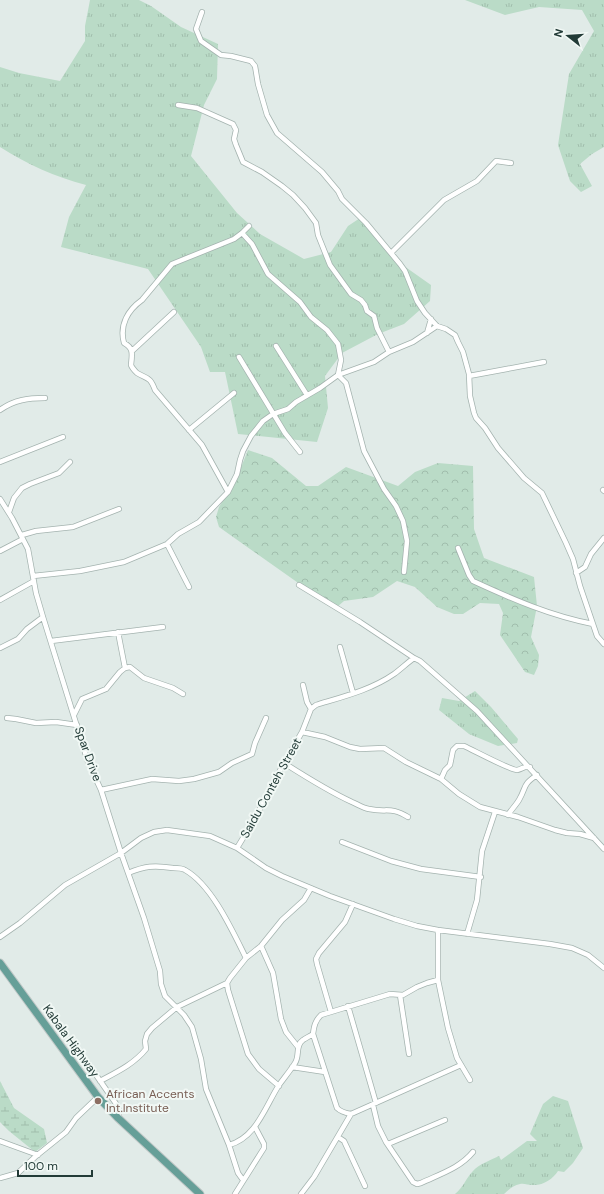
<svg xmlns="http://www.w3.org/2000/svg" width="604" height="1194" font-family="'DM Sans',sans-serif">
  <defs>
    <pattern id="grass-tufts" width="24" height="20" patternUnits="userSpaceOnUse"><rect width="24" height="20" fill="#badbc7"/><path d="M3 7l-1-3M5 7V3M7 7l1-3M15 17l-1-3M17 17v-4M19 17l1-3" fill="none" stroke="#a0bdac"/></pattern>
    <pattern id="forest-crowns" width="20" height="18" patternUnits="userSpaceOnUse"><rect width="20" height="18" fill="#badbc7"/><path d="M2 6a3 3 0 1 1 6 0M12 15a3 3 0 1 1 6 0" fill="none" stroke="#a0bdac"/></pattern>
    <pattern id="wetland-marsh" width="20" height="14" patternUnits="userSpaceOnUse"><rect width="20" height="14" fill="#badbc7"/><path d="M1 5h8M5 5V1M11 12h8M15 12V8" fill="none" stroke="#a0bdac"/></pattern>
  </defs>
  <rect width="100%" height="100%" fill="#e1ebe8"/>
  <path fill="url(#grass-tufts)" d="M90,0h49l12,6 30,21 37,17 -1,35 -13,26 -13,51 46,57 23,21 44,25 27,-7 17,-26 15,-10 41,50 27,19 -1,16 -26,23 -26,10 -36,19 -17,23 3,32 -11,34 -79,-8 -13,-62h-15l-9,-25 -53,-78 -87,-22 8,-30 17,-32c-31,-8 -59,-21 -86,-38v-80l19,6 41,8 25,-40v-15z
    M465,0h139v147l-12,7 -12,10 12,22 -11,6 -11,-11 -12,-36 11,-71 25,-43 -12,-21 -43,-3 -34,8z
    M475,691l16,16 27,32 -1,4 -19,3 -29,-12 -30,-24 3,-12 17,3z
    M553,1096l15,5 15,47 -10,15 -9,9 -6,-1c-5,8 -15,15 -26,14 -4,0 -8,-2 -12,-1 -7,1 -11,6 -16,10h-49c8,-6 11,-16 18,-23 6,-7 18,-11 26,-15l2,4 26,-19h10l-7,-7 13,-30z"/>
  <path fill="url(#forest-crowns)" d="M248,450l24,8 34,28h12l28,-19 52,19 17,-14 23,-9 35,3 1,63 10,29 50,19 3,29 -6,31 8,18 -1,11 -4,9 -9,-3 -25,-37 3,-22 -4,-9 -19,-1 -17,11h-9l-17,-7 -22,-20 -18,-6 -24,16 -29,4 -7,6 -9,-3 -109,-77 -3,-10 3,-10 17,-27z"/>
  <path fill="url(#wetland-marsh)" d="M0,1081l14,27 30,21 3,14 -12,9 -26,-21 -9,-9z"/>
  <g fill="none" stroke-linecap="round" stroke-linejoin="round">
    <g stroke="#a4b3af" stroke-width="6">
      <path id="street" d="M202,12l-6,17 5,12 20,14 10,1 20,5 4,5 3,18 9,31 10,18 45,39 16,19 4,8 24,24 34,41 5,7 12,30 8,12 12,13 9,3 9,6 3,7 5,10 6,22 1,22 4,17 2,5 9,10 13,20 26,30 18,15 24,50 7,16 7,27 17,50 7,8
        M178,105l19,3 36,16 3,6 -2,9 2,6 7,17 19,10 20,14 11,9 12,13 11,15 2,12 12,30 21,29 10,6 4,5 2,6 7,5 3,12 12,24
        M242,233l10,11 16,30 32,28 11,15 16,13 11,14 3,16 -3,15 8,8 18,68 20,38 12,17 7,15 4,20 -3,31
        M391,253l53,-53 33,-19 19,-20 15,2
        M427,333l4,-14
        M276,346l31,49
        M132,351l42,-39
        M239,357l46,76 15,19
        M469,376l75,-14
        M0,410c14,-10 28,-12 45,-12
        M189,430l45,-37
        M0,462l63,-25
        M603,490l1,1
        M228,492l-26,-47 -47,-55c-5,-14 -8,-11 -18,-17 -2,-2 -5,-5 -6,-8 1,-10 3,-17 -7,-22 -5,-18 4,-33 18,-43l30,-36 62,-25 8,-6 7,-7
        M0,499l12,19 16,31 8,44 7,24 45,145 13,28 20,63 23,65 16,53 1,13 4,12 19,19 8,12 9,32 5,30 23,56 9,28 5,7
        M9,512l5,-14 8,-10 8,-4 29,-11 11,-11
        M22,535l14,-4 37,-4 46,-18
        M167,544l22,43
        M458,548l11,27 4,6c39,18 78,35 120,43
        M0,551l23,-12
        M576,573l9,-6 6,-13 13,-16
        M33,576l47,-5 44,-9 43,-18 11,-10 21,-12 29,-30 9,-18 3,-14 3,-9 8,-15 12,-15 10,-7 15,-5 8,-7 24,-14 18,-13 36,-13 15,-10 24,-10 24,-16
        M299,585l61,37 54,36
        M0,600l34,-19
        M118,632l7,36
        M51,641l112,-14
        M340,647l13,46
        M0,648l18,-9 9,-10 16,-12
        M303,685l4,17 4,7
        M74,715l8,-16 24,-10 14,-17 5,-4 5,-1 14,11 29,10 10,6
        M7,718l9,1 20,4 20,-1 21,3
        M302,732l23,5 25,10 10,2 24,-1 22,14 35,17 18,15 21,13 38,10 37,13 12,3 13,1 14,4
        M284,763c22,14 44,28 68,39 5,2 11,6 17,7 18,4 21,-3 39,8
        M441,779l4,-9 5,-5 3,-15 4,-4h7c9,4 46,24 53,24 5,-1 7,-4 13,-3
        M101,790l51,-11 27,2 15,-2 25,-7 13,-9 20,-9 3,-11 11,-25
        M508,815c3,-5 8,-10 11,-15 8,-14 3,-15 18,-25
        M342,842l49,19 30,8 60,8
        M237,848l17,-28 30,-57 18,-31 9,-23 5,-4c26,-8 55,-15 78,-31 7,-5 13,-11 20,-16l6,3 57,50 127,138
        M128,873c17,-7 26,-8 45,-5 4,0 9,0 12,2 27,15 48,62 61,88
        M438,930v50l10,48 9,30 13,22
        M467,934l10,-34 5,-49 13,-39
        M0,937l20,-14 45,-38 56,-32 20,-15 13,-6 13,-2 43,6 27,12 29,20 16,8 48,20 64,23 23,7 21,4 112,14 22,4 16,7 16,13
        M261,946l12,27 8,46 5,13 12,15
        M227,983l3,-5 16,-20 15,-12 21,-26 22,-20 7,-12
        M227,983l1,7 20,64 11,15 20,17
        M400,995l9,59
        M348,1006l28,97
        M331,1012l-14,-48 -1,-5 3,-6 26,-31 8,-18
        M313,1034l24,74c4,4 8,5 14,6l110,-49
        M87,1062l32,46 -1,10
        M292,1067l33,5
        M100,1081c17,-9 34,-17 46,-32l-1,-8 2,-7 5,-6 25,-21 50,-24
        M373,1105l5,21 8,16 27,40 4,2 4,-1c19,-9 39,-15 52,-31
        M338,1137l6,4 21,45
        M0,1141l38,14
        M388,1144l57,-24
        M229,1145c27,-7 36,-38 50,-60 5,-7 11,-14 16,-22 5,-7 0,-18 8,-23 3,-2 7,-4 10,-6 1,-8 2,-13 8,-19l69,-21 13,1 14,-8 10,-4 11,-3
        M0,1178l18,-5 17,-16 31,-25 10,-14 22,-21
        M235,1194l29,-46v-4l-9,-17
        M301,1194l13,-17 37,-63"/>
    </g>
    <g stroke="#c1c8c7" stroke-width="9">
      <path id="primary" d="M0,963l98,134 20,21 82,76"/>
    </g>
    <use href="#street" stroke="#fff" stroke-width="4.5"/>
    <use href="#primary" stroke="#669f98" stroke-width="7"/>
  </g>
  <circle fill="#8d6e63" stroke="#f1f8f5" stroke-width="1.5" cx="98" cy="1101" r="4"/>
  <g text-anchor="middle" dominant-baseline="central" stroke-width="4" stroke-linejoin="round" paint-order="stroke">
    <g font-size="12" fill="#223b37" stroke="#f1f8f5">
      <text transform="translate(88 754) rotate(70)">Spar Drive</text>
      <text transform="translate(271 788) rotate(-61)">Saidu Conteh Street</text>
      <text transform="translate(71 1041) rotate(54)">Kabala Highway</text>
    </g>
    <g font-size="12" fill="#785e54" stroke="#f1f8f5" text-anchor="start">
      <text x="106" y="1094">African Accents<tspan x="106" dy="14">Int.Institute</tspan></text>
    </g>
  </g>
  <g transform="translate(568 36) rotate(287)" stroke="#f1f8f5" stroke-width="3" paint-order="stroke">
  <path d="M0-3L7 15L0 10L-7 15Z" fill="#223b37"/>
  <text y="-6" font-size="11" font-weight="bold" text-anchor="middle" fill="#223b37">N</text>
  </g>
  <path d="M18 1170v6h74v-6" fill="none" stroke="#223b37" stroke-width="2"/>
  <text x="24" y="1170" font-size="12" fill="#223b37" stroke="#f1f8f5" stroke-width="3" paint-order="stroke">100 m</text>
</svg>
